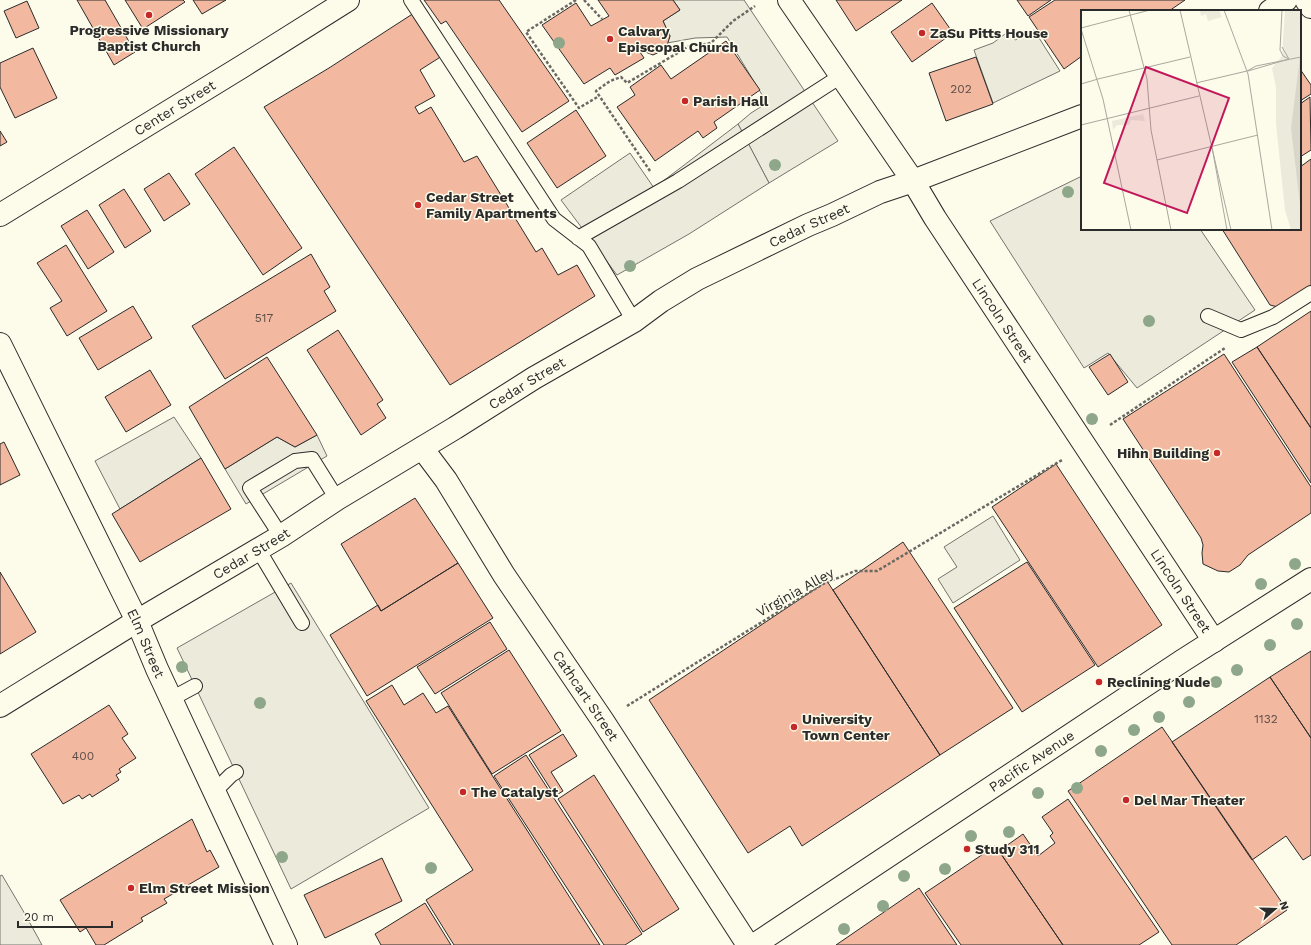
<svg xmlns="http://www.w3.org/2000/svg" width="1311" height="945" font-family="'Work Sans',sans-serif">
  <rect width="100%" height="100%" fill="#fdfbea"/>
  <path fill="#ecebdb" stroke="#74746e" d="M673,0h71l94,141 -69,42 -31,-59 13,-11 16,-10 -40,-66 -32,1 -28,5 3,-7 -7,-15 17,-11z"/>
  <path fill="#eceadb" stroke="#74746e" d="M1034,30l26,41 -67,32 -19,-53 19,-7 16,-12 6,9z
    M738,124l31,59 -80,51 -72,41 -56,-75 69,-47 24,35z
    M1082,176v53h118l55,81 -118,78 -29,-35 -24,15 -94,-147z
    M174,417l27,41 -81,51 -25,-48z
    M317,435l10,21 -81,48 -21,-35 52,-32 18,10z
    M993,516l27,44 -67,43 -15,-24 19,-12 -13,-20z
    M291,583l138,225 -138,81 -114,-241z
    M2,875l23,39 17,31h-42v-69z"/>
  <path fill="#f2b8a0" stroke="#2b2b2b" d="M77,0h28l30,52 -21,13z
    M125,0h58l2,2 -42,27z
    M193,0h33l-24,14z
    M424,0h75l70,101 -47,31 -76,-111 -5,3z
    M598,0h75l7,10 -17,11 7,15 -4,13 -13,6 -15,-6 6,9 -29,17 -5,-7 -26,16 -42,-59 34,-22 15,23 18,-10z
    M836,0h66l-46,31z
    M1017,0h34l-23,16z
    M1055,0h130l-16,11h-87v45l-18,13 -35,-52z
    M27,1l12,27 -23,10 -12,-27z
    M932,3l21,30 -41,29 -21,-30z
    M414,13l28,43 -22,14 15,26 -20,11 4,7 12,-7 33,55 13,-6 59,96 6,-4 16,27 19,-10 18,31 -145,89 -186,-278 65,-39z
    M726,41l34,49 -46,32 3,6 -14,10 -5,-7 -43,30 -38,-54 18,-12 -5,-8 31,-22 10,14z
    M33,48l24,50 -42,20 -15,-31v-24z
    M976,57l17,47 -47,17 -17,-48z
    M1300,69l11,16v9l-11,7z
    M1310,97l1,53 -11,7v-53z
    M576,110l30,46 -49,32 -30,-45z
    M0,131l7,11 -7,4z
    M234,147l68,101 -39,27 -68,-101z
    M1311,159v129l-29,20 -12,-3 -48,-76h78v-62z
    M169,173l21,31 -26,17 -20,-32z
    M124,189l27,42 -26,17 -26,-43z
    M87,210l27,42 -26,17 -27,-43z
    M66,245l41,66 -40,25 -17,-28 12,-7 -25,-38z
    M311,254l19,33 -6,4 12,20 -111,68 -33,-53z
    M133,306l19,32 -54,32 -19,-32z
    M1311,311v117l-54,-81z
    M338,330l45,70 -6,4 9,14 -25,17 -54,-85z
    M1257,347l54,81v55l-79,-121z
    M1110,354l18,28 -20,13 -19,-28z
    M1224,354l87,133v26l-63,42 -8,10 -11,7 -11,-1 -15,-7 -1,-11 1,-8 -2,-7 -78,-119z
    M267,357l50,78 -22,12 -18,-10 -52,32 -36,-62z
    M150,370l21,35 -45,27 -21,-35z
    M4,442l16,33 -20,10v-41z
    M201,458l30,51 -91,53 -28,-48z
    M1056,464l106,161 -64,42 -106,-160z
    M415,498l43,65 -77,48 -40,-67z
    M903,542l110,166 -73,47 -107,-165z
    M1027,562l68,103 -73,47 -68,-104z
    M458,563l35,55 -126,78 -37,-61 48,-30 3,6z
    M0,572l36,60 -36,22z
    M827,581l113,174 -138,91 -12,-20 -42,27 -99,-153z
    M490,622l17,27 -72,45 -18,-27z
    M509,650l52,81 -69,43 -51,-81z
    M1311,651v87l-41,-61z
    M1270,677l41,61v117l-8,5 -17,-24 -34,24 -80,-118z
    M392,685l12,20 19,-12 13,20 12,-7 152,239h-146l-28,-45 47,-30 -107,-169z
    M109,705l19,29 -6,4 14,20 -17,11 2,3 -5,3 3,5 -27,17 -2,-3 -8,5 -3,-4 -16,9 -32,-50z
    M1162,727l125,183 -51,35h-64l-104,-154z
    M563,734l14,22 -26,16 12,19 -8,5 -26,-41z
    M526,755l116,179 -17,11h-21l-110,-169z
    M594,775l85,134 -36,23 -85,-133z
    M1068,799l91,133 -20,13h-76l-64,-94 24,-17 15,22 17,-13 -5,-7 3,-3 -11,-16z
    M192,819l15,33 3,-2 9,17 -55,32 3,4 -26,15 2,3 -39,24h-8l-10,-17 -6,4 -20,-32z
    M995,846l4,5 64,94h-102l-36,-52z
    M382,858l20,43 -77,37 -21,-43z
    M919,888l38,57h-121z
    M425,903l26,42h-70l-6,-11z"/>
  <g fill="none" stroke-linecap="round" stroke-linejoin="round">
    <g stroke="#2b2b2b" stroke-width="16">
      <path id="service" d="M411,0l143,219 35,27 45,75
        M578,238l100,-57 163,-105
        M1208,316l33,14 32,-13 38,-24
        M281,536l-31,-48 45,-27 17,-2 25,40
        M258,549l44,74
        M171,699l24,-13
        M214,792l17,-17 5,-3"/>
    </g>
    <g stroke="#2b2b2b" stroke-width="24">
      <g id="minor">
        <path id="s1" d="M0,344l137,277 20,48 129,276"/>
      </g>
    </g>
    <g stroke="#2b2b2b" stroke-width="24">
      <g id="tertiary">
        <path id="s2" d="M789,0l124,181 22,37 149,226 130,197"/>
        <path d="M1306,0l5,7"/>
        <path d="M1270,11l16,-11"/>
        <path id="s3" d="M422,448l24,32 58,95 99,146 145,224"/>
        <path id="s4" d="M0,706l137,-85 144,-85 56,-37 118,-71 79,-50 100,-57 27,-20 36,-22 111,-54 24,-10 48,-23 33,-11 169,-65"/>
        <path id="s5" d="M754,945l428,-284 129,-82"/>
      </g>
    </g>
    <g stroke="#2b2b2b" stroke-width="24">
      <g id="secondary">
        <path id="s6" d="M0,215l243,-149 105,-66"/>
      </g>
    </g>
    <path stroke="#6a6964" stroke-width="2.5" stroke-dasharray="3 2" stroke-linecap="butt" d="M576,0l-50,32 53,76 20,-12
      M584,0l18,19
      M650,171l-54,-80 14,-10 11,-4 6,6 64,-38h9l11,-2 22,-22 22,-15
      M1110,425l115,-77
      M627,706l196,-122 32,-13h22l185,-111"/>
    <use href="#service" stroke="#fdfbea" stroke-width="14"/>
    <use href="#minor" stroke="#fdfbea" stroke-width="22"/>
    <use href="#tertiary" stroke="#fdfbea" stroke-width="22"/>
    <use href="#secondary" stroke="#fdfbea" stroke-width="22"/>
  </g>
  <g fill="#8ea78a">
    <circle cx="559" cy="43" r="6"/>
    <circle cx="775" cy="165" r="6"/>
    <circle cx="1068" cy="192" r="6"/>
    <circle cx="630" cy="266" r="6"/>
    <circle cx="1149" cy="321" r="6"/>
    <circle cx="1092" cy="419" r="6"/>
    <circle cx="1295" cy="564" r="6"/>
    <circle cx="1261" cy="584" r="6"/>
    <circle cx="1297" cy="624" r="6"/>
    <circle cx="1270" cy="645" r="6"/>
    <circle cx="182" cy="667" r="6"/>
    <circle cx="1237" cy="670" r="6"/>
    <circle cx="1216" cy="682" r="6"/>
    <circle cx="1189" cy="702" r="6"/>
    <circle cx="260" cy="703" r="6"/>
    <circle cx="1159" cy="717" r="6"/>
    <circle cx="1134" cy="730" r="6"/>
    <circle cx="1101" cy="751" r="6"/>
    <circle cx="1077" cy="788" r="6"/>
    <circle cx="1038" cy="793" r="6"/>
    <circle cx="1009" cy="832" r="6"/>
    <circle cx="971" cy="836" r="6"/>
    <circle cx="282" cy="857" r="6"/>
    <circle cx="431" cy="868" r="6"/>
    <circle cx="945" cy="869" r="6"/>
    <circle cx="904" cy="876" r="6"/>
    <circle cx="883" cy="906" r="6"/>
    <circle cx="844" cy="929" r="6"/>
  </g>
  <g fill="#c62828" stroke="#fdfbea" stroke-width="1.5">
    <circle cx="149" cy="15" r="4"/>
    <circle cx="922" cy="33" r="4"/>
    <circle cx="610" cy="39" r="4"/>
    <circle cx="685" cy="101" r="4"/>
    <circle cx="418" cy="205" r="4"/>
    <circle cx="1217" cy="453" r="4"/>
    <circle cx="1099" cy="682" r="4"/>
    <circle cx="794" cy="727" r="4"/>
    <circle cx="463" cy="792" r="4"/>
    <circle cx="1126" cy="800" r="4"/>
    <circle cx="967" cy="849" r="4"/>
    <circle cx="131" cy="888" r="4"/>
  </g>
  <g text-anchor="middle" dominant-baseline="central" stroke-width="3" stroke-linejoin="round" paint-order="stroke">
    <g font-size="12" fill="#5d4e48">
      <text x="961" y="89">202</text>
      <text x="264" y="318">517</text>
      <text x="1266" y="719">1132</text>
      <text x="83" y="756">400</text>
    </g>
    <g font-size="14" font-weight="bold" fill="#2b2b2b" stroke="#fdfbea" text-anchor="start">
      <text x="149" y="30" text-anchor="middle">Progressive Missionary<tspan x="149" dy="16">Baptist Church</tspan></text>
      <text x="618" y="31">Calvary<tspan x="618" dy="16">Episcopal Church</tspan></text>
      <text x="930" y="33">ZaSu Pitts House</text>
      <text x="693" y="101">Parish Hall</text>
      <text x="426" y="197">Cedar Street<tspan x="426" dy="16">Family Apartments</tspan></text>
      <text x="1209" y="453" text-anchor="end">Hihn Building</text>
      <text x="1107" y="682">Reclining Nude</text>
      <text x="802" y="719">University<tspan x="802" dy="16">Town Center</tspan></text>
      <text x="471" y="792">The Catalyst</text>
      <text x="1134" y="800">Del Mar Theater</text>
      <text x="975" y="849">Study 311</text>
      <text x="139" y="888">Elm Street Mission</text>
    </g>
    <g font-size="14" fill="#2b2b2b" stroke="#fdfbea">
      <text stroke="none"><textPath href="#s6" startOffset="205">Center Street</textPath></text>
      <text stroke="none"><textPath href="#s4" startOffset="942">Cedar Street</textPath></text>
      <text stroke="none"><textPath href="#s2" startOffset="385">Lincoln Street</textPath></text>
      <text stroke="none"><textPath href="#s4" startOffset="618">Cedar Street</textPath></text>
      <text stroke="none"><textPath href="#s4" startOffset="294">Cedar Street</textPath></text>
      <text stroke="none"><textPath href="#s2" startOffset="709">Lincoln Street</textPath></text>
      <text transform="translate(795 592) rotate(-29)">Virginia Alley</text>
      <text stroke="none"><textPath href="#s1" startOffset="333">Elm Street</textPath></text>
      <text stroke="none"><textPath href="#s3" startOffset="297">Cathcart Street</textPath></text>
      <text stroke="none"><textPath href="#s5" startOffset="333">Pacific Avenue</textPath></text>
    </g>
  </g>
  <g transform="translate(1081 10)">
    <rect width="220" height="220" fill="#fdfbea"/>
    <path d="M119,0h19l3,7 -14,4 -2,-7 -5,2zM204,0h16v220h-10l-6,-20 -9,-86v-37l-4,-19 10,-12zM62,104l2,7 -14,-1 -2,5h-12l-4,5 -1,-9z" fill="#ecebdb"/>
    <path d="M220,39v164l-10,-85z" fill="#d8d7c9"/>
    <path fill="none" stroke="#a9a89e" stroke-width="1" d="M48,0l18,69 4,51 20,100M99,0l51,220M143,0l24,64 24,156M201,0l-2,40 3,6 6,3M0,18l69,-18M0,19l22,70 28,131M201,37l7,12M166,61l9,-5 45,-9M167,61l41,-12M17,69l92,-22M115,73l51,-12M0,74l17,-5M0,115l118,-29M131,137l15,83M76,150l101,-25"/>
    <path fill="#c2185b" fill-opacity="0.15" stroke="#c2185b" stroke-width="2" d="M65,57l83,31 -42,115 -83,-30z"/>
    <rect width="220" height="220" fill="none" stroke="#2b2b2b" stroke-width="2"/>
  </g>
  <g transform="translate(1275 909) rotate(70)" stroke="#fdfbea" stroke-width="3" paint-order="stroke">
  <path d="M0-3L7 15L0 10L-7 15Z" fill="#2b2b2b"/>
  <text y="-6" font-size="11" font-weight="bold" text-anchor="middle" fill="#2b2b2b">N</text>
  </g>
  <path d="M18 921v6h94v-6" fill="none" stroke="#2b2b2b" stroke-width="2"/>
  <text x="24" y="921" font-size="12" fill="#2b2b2b" stroke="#fdfbea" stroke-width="3" paint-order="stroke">20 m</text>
</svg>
